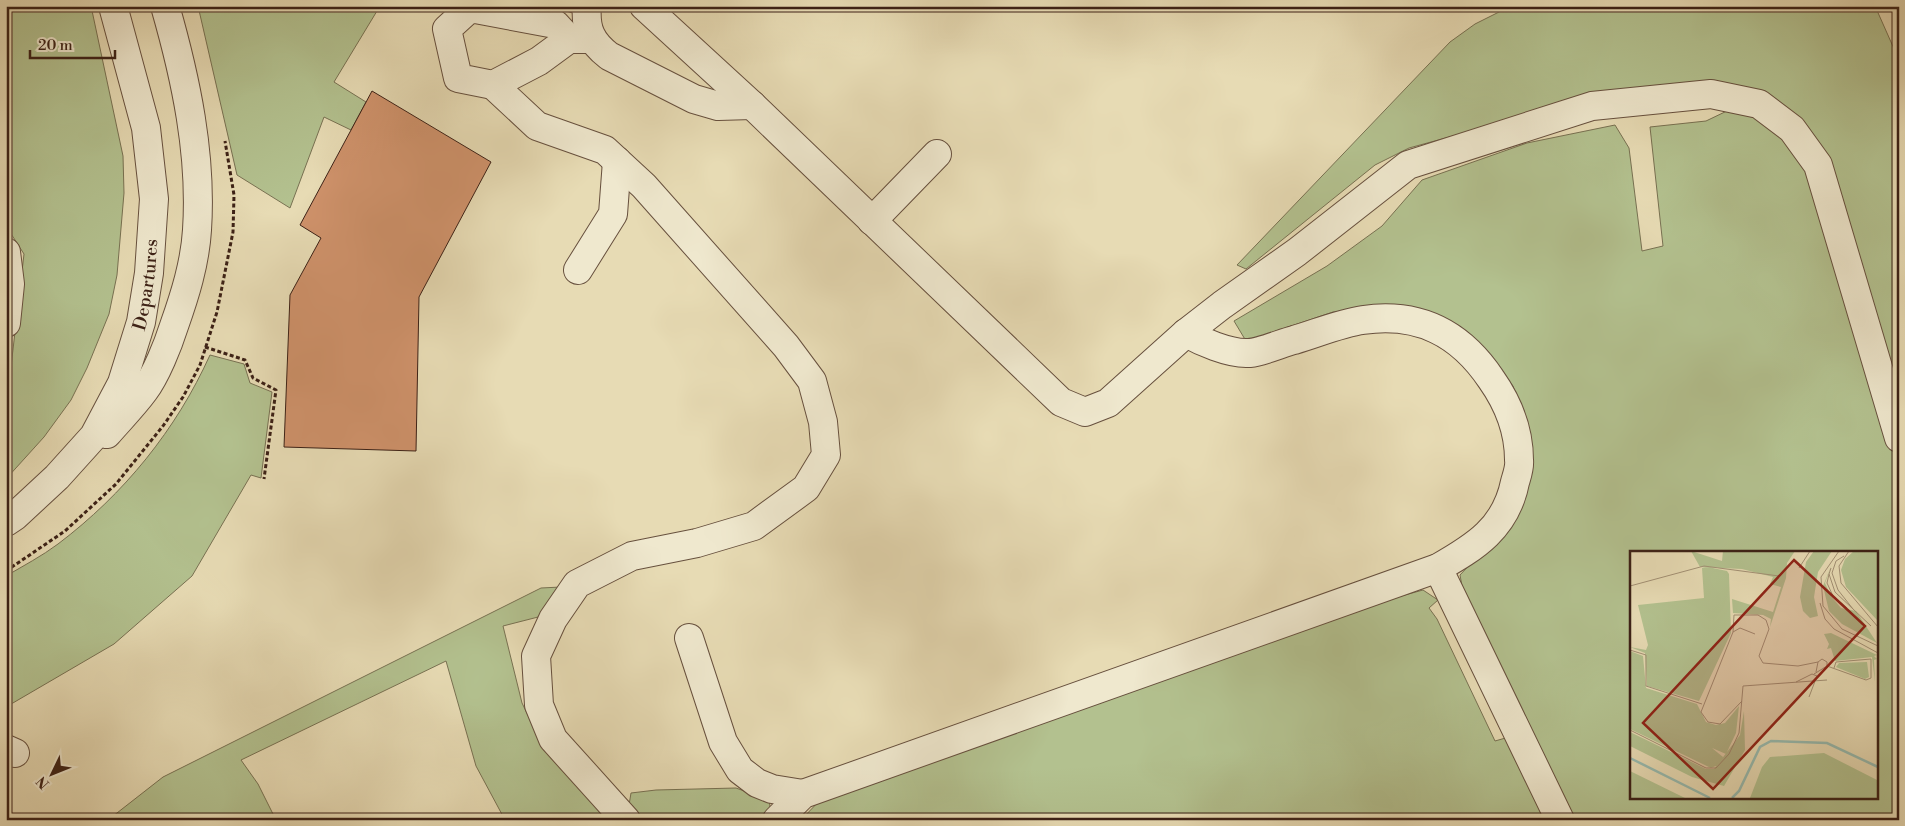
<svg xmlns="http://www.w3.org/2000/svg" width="1905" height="826" font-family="'Libre Bodoni',serif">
  <rect width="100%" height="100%" fill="#e7dbb4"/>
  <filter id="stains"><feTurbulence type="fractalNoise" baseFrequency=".004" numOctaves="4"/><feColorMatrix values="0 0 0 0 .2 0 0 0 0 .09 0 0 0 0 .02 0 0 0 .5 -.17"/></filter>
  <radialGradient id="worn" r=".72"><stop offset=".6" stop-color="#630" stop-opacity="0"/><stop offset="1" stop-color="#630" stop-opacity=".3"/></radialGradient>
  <path fill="#b3c18f" stroke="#787152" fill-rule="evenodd" d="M6,6h85l32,150 1,37 -7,82 -8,39 -22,54 -16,32 -27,37 -38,42v-87l3,-8 15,-130 -18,-28z
    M198,6h182l-46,76 32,20 -15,28 -27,-13 -34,91 -53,-33z
    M1511,6h364l24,54v344l-62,-207 -61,-88 -202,-6 -165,45 -34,17 -129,104 -9,-4 213,-223 25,-18z
    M1729,110l36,11 24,17 33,52 77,266v364h-327l-108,-223 -4,-22 48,-51 22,-87 -17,-51 -24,-31 -110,-48 -46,5 -87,29 -12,-20 93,-55 55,-40 40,-46 105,-37 88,-18 14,23 13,103 21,-5 -13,-119 56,-6zM1631,552h245v245h-245z
    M210,355l34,9 6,19 22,9 -11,86 -10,-3 -59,101 -78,68 -108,63v-131c17,-10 36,-20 52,-32 66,-50 118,-114 152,-189z
    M561,587l-19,29 -39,10 19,77 23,47 64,70h-104l-29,-54 -30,-105 -205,99 17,24 18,36h-168l55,-43 378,-189z
    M1423,590l15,10 -9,8 8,11 58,122 14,-4 40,83h-748l22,-23 549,-193z
    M736,788l33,12 2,13 -6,7h-124l-12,-15 2,-12 25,-3z"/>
  <path fill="#cf926b" stroke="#3c2116" d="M550,6h33l3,11z
    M372,91l119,71 -72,135 -3,154 -132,-4 6,-152 31,-57 -21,-13z"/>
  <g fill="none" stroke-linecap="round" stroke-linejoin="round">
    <g stroke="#67503e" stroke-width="30">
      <g id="minor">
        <path d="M587,6c-2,23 4,36 22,50l85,43 24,7 34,-1"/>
        <path d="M644,6l108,99 309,297 24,10 23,-9 78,-70 36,-28 75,-53 111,-87 184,-59 119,-12 48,10 33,25 26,36 81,273"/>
        <path d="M569,39l-14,-15 -85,-16 -23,21 11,49 35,7 46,-24 30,-22h23"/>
        <path d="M493,85l44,41 68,24 39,36 142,160 26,35 11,41 3,33 -20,33 -52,38 -57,17 -65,13 -55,28 -24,35 -17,37 3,49 14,34 73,81"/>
        <path d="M872,221l65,-67"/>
        <path d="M6,252l4,32 -4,39"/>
        <path d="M578,270l35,-56 4,-53"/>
        <path d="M107,434c12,-14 26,-28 37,-43 12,-16 24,-46 30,-65 11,-31 21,-63 23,-96 5,-75 -11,-151 -32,-224"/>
        <path id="s1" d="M6,522l9,-6 42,-39 37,-41 28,-53 19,-61 8,-49 5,-74 -8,-71 -33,-122"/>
        <path d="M1438,568l122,252"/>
        <path d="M689,638l34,104 17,28 17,13 15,6 31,5"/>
        <path d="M6,749l9,4"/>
        <path d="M777,820l26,-26 635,-226c37,-21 68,-40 77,-86 2,-7 5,-15 4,-22 0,-29 -11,-57 -28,-81 -31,-46 -72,-67 -128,-59 -22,3 -48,14 -69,20 -12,3 -37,14 -48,13 -18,0 -44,-11 -60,-20"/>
      </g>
    </g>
    <path stroke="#3c2116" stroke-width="3" stroke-dasharray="4 2.5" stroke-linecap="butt" d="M205,347l40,13 8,18 23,12 -12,89
      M6,571l59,-40 51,-47 47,-58 20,-29 17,-32 17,-53 16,-80 1,-37 -9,-54"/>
    <use href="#minor" stroke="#efe8ce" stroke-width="28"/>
  </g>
  <g text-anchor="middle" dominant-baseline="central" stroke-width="4" stroke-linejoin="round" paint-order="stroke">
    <g font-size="18" fill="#3c2116" stroke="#efe8ce">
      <text stroke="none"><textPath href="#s1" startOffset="285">Departures</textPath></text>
    </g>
  </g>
  <g transform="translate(1630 551)">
    <rect width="248" height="248" fill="#e7dbb4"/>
    <path d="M61,0l31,10 1,-10h72l-8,12 -1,15 -16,49 1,-8 -8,-4 -30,-2 -1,-14 41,13 8,-25 -11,-3 3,-7 -31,-8 -42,-2zM202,0l-14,21 -4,25 4,19 -8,2 -7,-7 -3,-14 6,-35 8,-11zM247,0v69l-31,-33 -5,-17 4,-11 9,-8zM202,13l-7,19 6,13 10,12 15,3 21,32 -35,-19 -13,-13 -6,-25zM78,16l19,4 2,3 2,59 -32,68 -52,-15 -2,-33 -15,-6 16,3 2,-5 -10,-40 66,-7 -2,-30zM201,82l46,22 -3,1 3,3 -3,1 1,22 -3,-25 -37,4 -4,-13 -4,1 2,-5 -5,-10zM0,100l13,5 3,32 51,16 9,18 10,3 9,-2 14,-17 -3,27 -10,21 -14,-6 11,9 -5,8 -7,3 -81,-39zM237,111l2,15 -4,2 -29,-12 3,-4zM114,160l1,39 -21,36 -32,-9 -62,-31v-14l76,37h8l26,-34zM194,202l53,27v18h-127l12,-31 8,-10zM0,220l55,27h-55z" fill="#b3c18f"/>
    <path fill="none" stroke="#97bbb0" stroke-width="2.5" d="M0,207l80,40M102,247l7,-7 21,-44 11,-6 56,2 51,24"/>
    <path fill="none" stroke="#a39175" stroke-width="1" d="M209,0l-18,26 2,29 19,23 36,17M219,0l-10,15 2,17 37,44M214,5l-8,5 -4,12 6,17 15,19M169,17l11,-17M201,17l-2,6 6,18 36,34M199,23l-2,9 6,13 14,12M0,35l74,-20 75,10M190,52l5,16 9,10 44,24M103,81l7,-4 15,6M0,99l16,5v31l56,18M197,115l39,14 5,-2v-19l-35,3 -2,6M184,123l13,-8v-4l-5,-3 -4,3 -2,10M166,131l16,-8 5,2 -8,21M112,150l-22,23 -12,-2 -7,-10 32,-80 1,-17h24l8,5 3,9 -10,27 4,7 35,3 20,-4M0,179l76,38h10l13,-14 10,-21 4,-47 84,-6"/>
    <path fill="#8f2418" fill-opacity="0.15" stroke="#8f2418" stroke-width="2.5" d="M164,9l71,66 -152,163 -70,-66z"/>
    <rect width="248" height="248" fill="none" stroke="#3c2116" stroke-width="2.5"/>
  </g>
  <rect width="1905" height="826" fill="none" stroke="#e7dbb4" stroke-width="25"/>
  <rect x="8" y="8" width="1890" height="811" fill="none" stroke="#3c2116" stroke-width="2.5"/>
  <rect x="12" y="12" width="1880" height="801" fill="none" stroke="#3c2116"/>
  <g transform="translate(52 774) rotate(227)" stroke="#efe8ce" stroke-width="4" paint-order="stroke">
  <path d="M0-4L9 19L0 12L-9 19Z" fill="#3c2116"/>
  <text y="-8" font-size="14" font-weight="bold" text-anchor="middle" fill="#3c2116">N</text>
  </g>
  <path d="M30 50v8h85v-8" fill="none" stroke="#3c2116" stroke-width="2.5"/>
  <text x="38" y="50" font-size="15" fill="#3c2116" stroke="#efe8ce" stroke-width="4" paint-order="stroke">20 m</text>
  <rect width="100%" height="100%" filter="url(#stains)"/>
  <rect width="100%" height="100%" fill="url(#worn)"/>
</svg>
